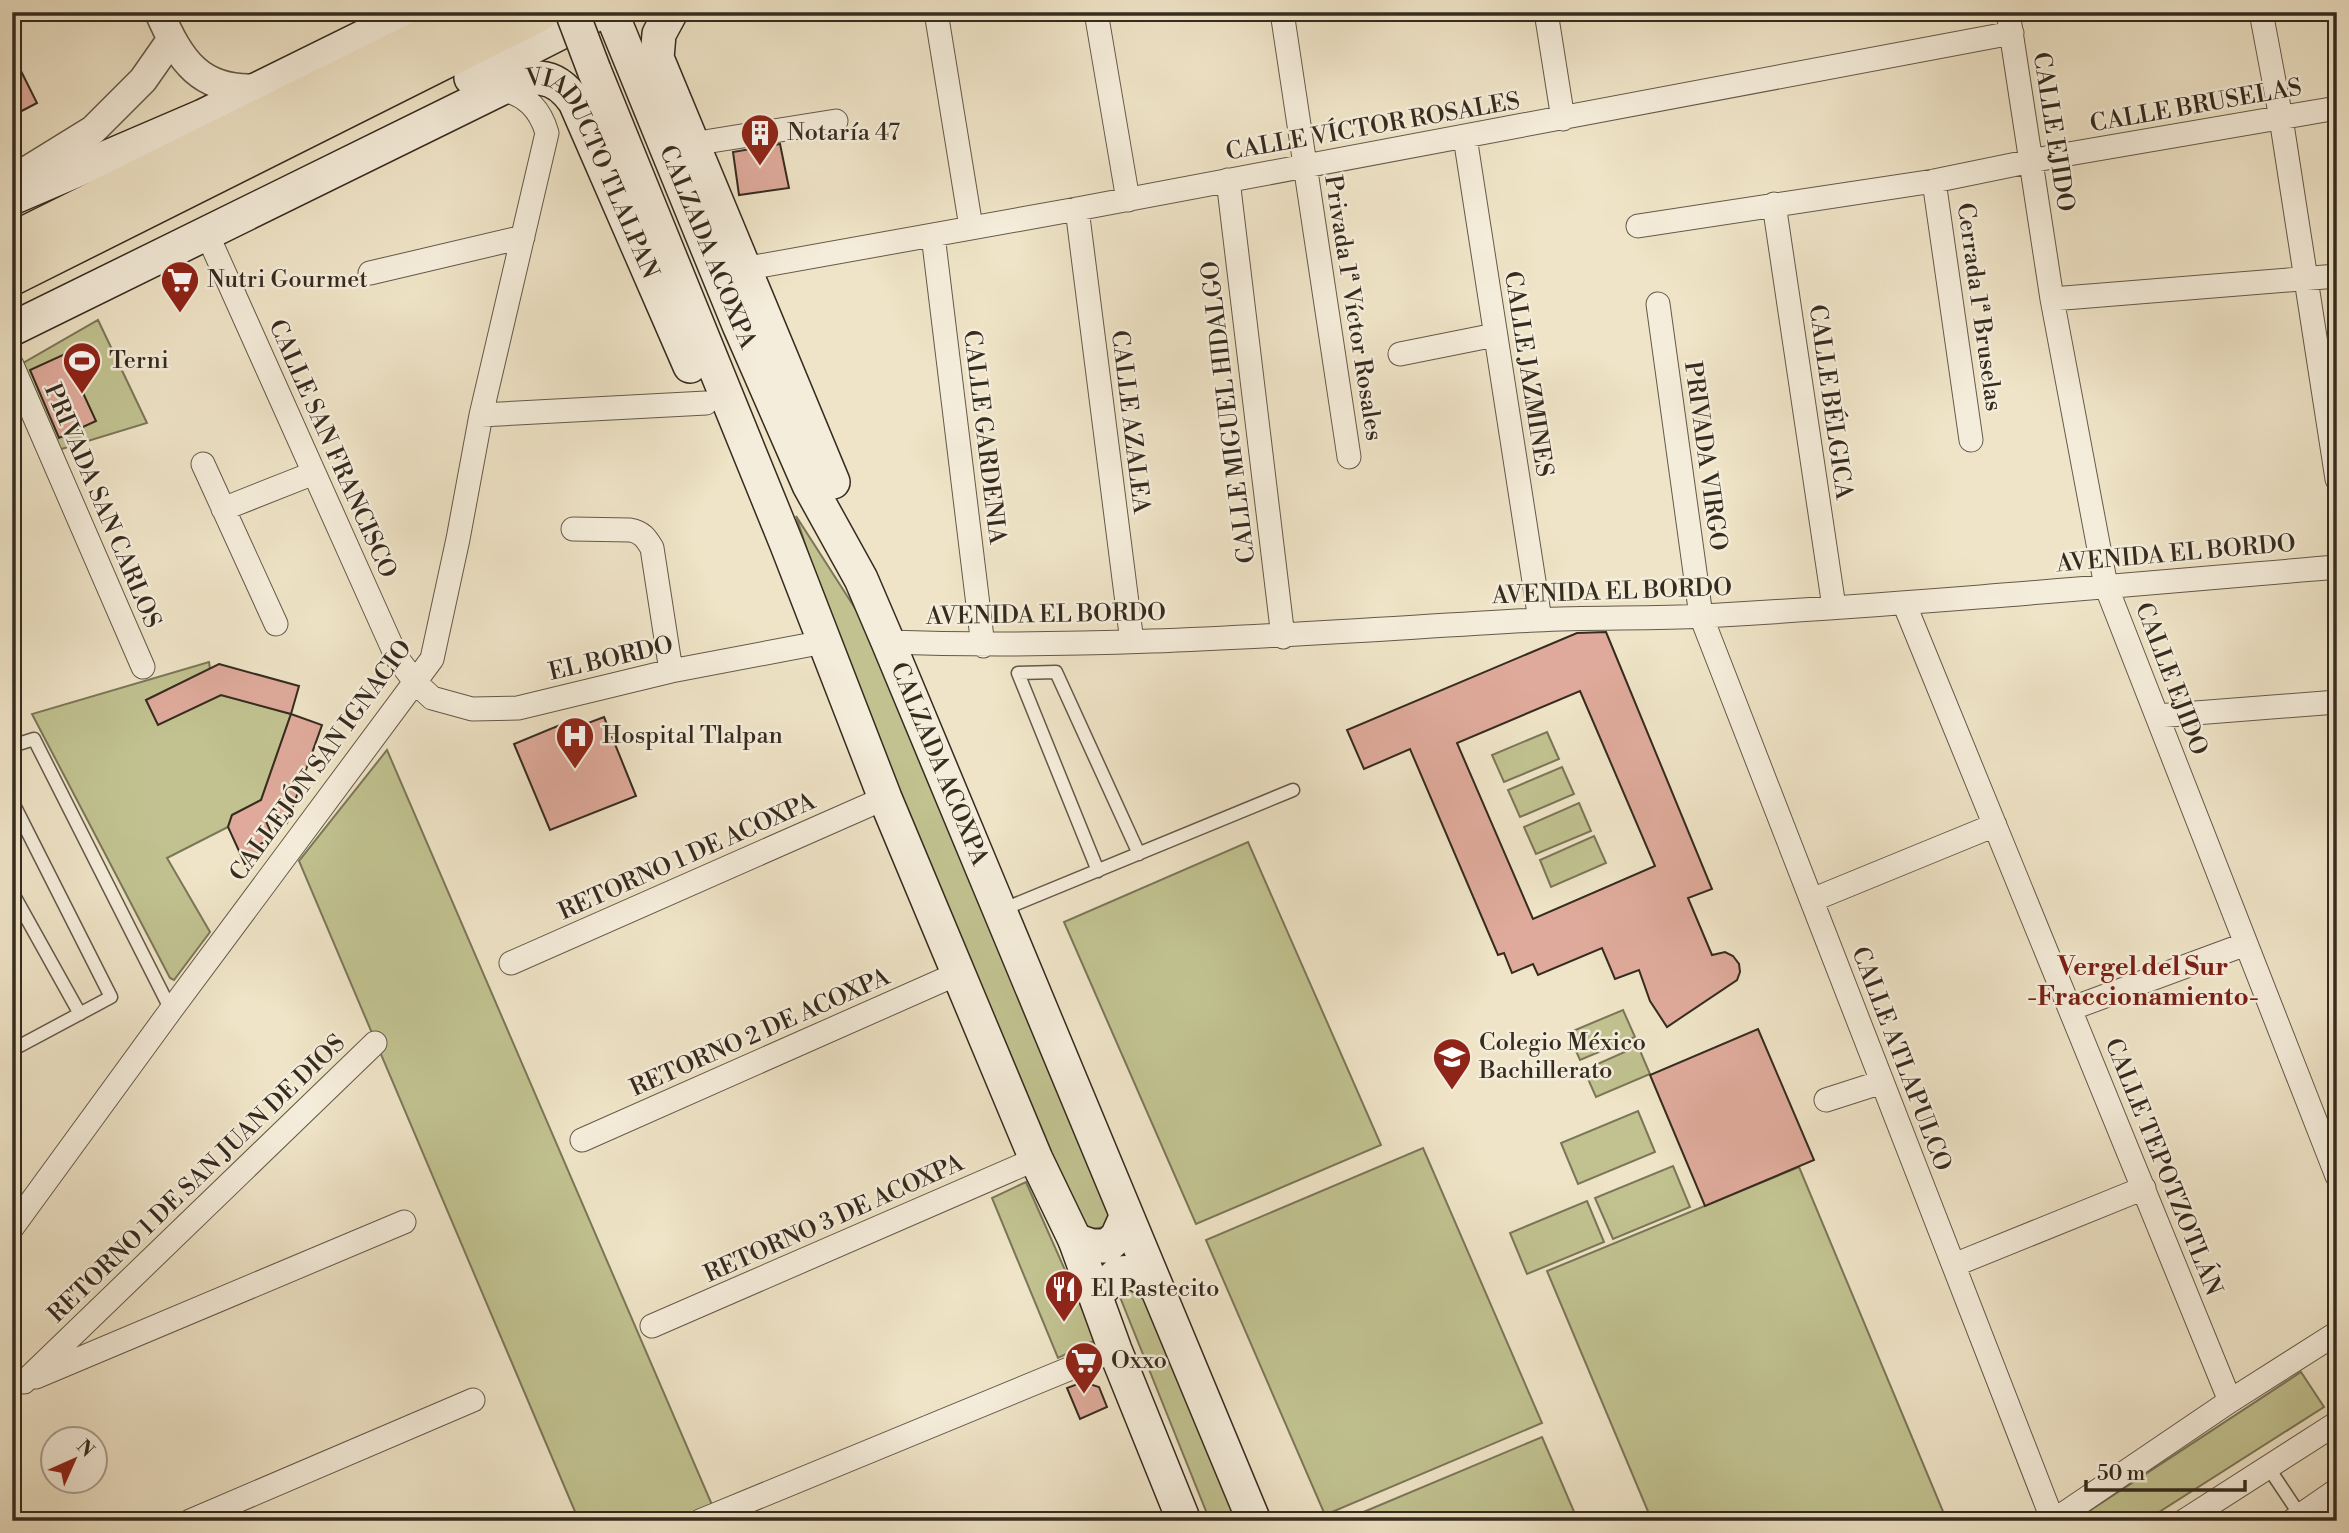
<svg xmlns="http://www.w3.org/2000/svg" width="2349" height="1533" font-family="'Libre Bodoni',serif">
  <rect width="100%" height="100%" fill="#efe4c7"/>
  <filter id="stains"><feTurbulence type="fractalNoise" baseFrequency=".00286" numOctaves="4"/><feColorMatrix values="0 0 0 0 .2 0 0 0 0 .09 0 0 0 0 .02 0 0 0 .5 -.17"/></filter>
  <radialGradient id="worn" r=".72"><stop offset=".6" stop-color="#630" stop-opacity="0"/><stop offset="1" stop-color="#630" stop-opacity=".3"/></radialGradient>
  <path fill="#c1c290" stroke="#7b7658" stroke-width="2" d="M98,320l49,103 -92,28 -37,-85z
    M796,516l87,136 231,560 -9,15 -15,2 -11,-7 -239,-570z
    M209,662l1,7 -64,31 12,24 63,-29 70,19 -30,86 -29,15 -4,12 -61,31 43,74 -36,48 -4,-2 -138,-264z
    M1547,732l12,27 -55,23 -12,-27z
    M387,750l332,771h-140l-280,-660z
    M1562,767l12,27 -54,23 -12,-27z
    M1579,803l12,28 -55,23 -12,-27z
    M1594,836l12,27 -55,24 -11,-27z
    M1248,842l133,303 -185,79 -132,-302z
    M1623,1010l12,27 -55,23 -12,-27z
    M1638,1046l12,28 -54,23 -12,-27z
    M1638,1111l17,41 -77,32 -17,-41z
    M1423,1148l119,275 -217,92 -119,-275z
    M1673,1166l17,41 -77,32 -18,-41z
    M1799,1167l148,354h-295l-105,-250z
    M1026,1182l70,158 -38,18 -66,-160z
    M1587,1201l17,41 -77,32 -17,-41z
    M1131,1286l17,7 93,228h-31l-90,-224z
    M2301,1372l23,35 -179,114h-71z
    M1542,1437l36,84h-236z"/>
  <path fill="#dfaa9b" stroke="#352b1f" stroke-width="2" fill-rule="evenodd" d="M12,53l25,50 -25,13z
    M780,144l9,44 -50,7 -6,-43z
    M65,354l31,67 -37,17 -29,-68z
    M1606,632l106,257 -24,9 24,57 13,-3 8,4 6,8 1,8 -3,8 -70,47 -17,-26 -11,-31 -24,9 -13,-31 -64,27 -5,-11 -21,9 -8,-20 -6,2 -88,-206 -46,20 -17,-39 230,-97zM1580,691l75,175 -122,53 -76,-176z
    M219,664l80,22 -8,28 -70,-19 -63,30 -12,-25z
    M291,714l31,11 -35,98 -22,-4 8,18 -16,9 4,9 -16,9 -17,-37 4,-12 29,-15z
    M604,717l32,79 -86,34 -36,-86 58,-24 3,8z
    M1758,1029l56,131 -109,46 -55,-131z
    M1083,1382l16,5 8,20 -27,12 -13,-31z"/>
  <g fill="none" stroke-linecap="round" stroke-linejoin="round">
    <g stroke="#645949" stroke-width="15">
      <path id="service" d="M12,746l22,-7 137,271
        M12,801l99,196 -99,53
        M1098,871l-80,-198 38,-1 83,182
        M12,892l68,122
        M999,911l294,-121
        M2268,1467l32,48 -1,4"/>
    </g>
    <g stroke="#645949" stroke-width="25">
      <path id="minor" d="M936,12l35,215
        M1096,12l32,188
        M1282,12l67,445
        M1546,12l17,107
        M2008,12l44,287 54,287 231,590
        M2261,12l20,106 56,361
        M1465,137l75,483
        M692,144l144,-23
        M1228,180l55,457
        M1934,181l37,259
        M1774,204l60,403
        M1077,209l55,433
        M1638,226l296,-45 117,-24 286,-49
        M207,234l190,424 19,25 16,15 40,11 46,-1 153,-37 153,-29
        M933,235l50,411
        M743,269l334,-60 935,-176
        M370,273l153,-36
        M2052,299l285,-23
        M1658,304l43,312 352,905 177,-120 107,-68
        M1400,354l95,-19
        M12,365l131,302
        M481,415l225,-12
        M203,464l73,160
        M223,509l91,-36
        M573,529l57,1c12,2 16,8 22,18l19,123
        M1904,603l326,798
        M888,642c217,8 432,-10 648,-22 56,-3 112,-1 168,-4 211,-12 422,-31 633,-49
        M2157,716l180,-14
        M1812,900l183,-75
        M511,963l374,-165
        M2070,1009l176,-65
        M1826,1100l56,-18
        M582,1140l377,-167
        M12,1228l159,-218 261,-351 26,-120 23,-124 66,-282c-7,-25 -22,-39 -47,-44
        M1954,1265l190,-77
        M652,1326l384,-167
        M36,1377l368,-155
        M24,1382l351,-339
        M190,1521l283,-121
        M700,1521l415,-171
        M2184,1521l153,-98
        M2292,1521l45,-31"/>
    </g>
    <g stroke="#645949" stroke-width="31">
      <path id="tertiary" d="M159,12c21,48 41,81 101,76
        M12,180l81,-50 50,-50 28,-40"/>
    </g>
    <g stroke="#352b1f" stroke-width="36">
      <g id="secondary">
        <path id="s1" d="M611,12l128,313 70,160 52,94 27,63 366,879"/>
        <path d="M671,12l-12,22 -2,24 176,424"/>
        <path d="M594,70l193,475 98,253 151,361 39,81 40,110 69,171"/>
        <path d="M471,78l130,-66"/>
        <path d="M12,198l191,-82 211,-104"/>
        <path id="s2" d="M12,329l488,-240c31,-14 53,-19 75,13l115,264"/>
        <path d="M1075,1240l17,6h15l10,-9 9,-20"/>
        <path d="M1096,1294l23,-21 15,-1 21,14"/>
      </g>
    </g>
    <g stroke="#352b1f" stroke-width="41">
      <path id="motorway" d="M12,242l464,-230
        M12,276l527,-264"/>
    </g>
    <use href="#service" stroke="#f5eddb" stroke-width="12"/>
    <use href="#minor" stroke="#f5eddb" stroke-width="23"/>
    <use href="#tertiary" stroke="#f5eddb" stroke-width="28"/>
    <use href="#secondary" stroke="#f5eddb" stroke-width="33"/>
    <use href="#motorway" stroke="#efe4c7" stroke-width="38"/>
    <g stroke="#352b1f" stroke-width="36" stroke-linecap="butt">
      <path id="secondary-bridge" d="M572,12l22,58"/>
    </g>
    <use href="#secondary-bridge" stroke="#f5eddb" stroke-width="33"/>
  </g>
  <defs>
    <g id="building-pin" transform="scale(2.0125)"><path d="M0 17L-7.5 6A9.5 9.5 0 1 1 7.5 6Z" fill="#8f2418" stroke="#f5eddb"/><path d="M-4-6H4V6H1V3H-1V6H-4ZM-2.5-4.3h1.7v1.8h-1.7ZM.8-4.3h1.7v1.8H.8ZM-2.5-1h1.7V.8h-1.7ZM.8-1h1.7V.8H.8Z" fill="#fff"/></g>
    <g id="supermarket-pin" transform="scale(2.0125)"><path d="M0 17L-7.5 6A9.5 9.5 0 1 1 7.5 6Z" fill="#8f2418" stroke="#f5eddb"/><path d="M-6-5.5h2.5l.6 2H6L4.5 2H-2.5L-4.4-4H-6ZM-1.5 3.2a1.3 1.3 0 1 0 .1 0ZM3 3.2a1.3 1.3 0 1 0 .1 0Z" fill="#fff"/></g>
    <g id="stadium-pin" transform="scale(2.0125)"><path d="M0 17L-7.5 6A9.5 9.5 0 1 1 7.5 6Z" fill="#8f2418" stroke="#f5eddb"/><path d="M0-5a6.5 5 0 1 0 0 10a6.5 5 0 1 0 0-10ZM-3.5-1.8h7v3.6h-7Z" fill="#fff"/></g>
    <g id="hospital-pin" transform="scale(2.0125)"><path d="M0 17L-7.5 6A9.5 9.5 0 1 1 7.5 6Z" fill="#8f2418" stroke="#f5eddb"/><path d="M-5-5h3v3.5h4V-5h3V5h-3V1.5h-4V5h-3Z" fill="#fff"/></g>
    <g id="school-pin" transform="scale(2.0125)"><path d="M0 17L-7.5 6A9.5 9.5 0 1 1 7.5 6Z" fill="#8f2418" stroke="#f5eddb"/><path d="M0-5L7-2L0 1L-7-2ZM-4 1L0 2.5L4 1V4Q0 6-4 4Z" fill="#fff"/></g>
    <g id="restaurant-pin" transform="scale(2.0125)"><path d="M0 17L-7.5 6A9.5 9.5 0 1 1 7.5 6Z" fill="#8f2418" stroke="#f5eddb"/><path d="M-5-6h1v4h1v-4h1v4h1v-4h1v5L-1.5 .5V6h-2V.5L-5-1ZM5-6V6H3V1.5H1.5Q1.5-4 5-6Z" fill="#fff"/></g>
  </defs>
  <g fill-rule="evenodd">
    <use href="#building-pin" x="760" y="133"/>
    <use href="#supermarket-pin" x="180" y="280"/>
    <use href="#stadium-pin" x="82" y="361"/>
    <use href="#hospital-pin" x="575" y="736"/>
    <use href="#school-pin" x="1452" y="1057"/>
    <use href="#restaurant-pin" x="1064" y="1289"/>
    <use href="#supermarket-pin" x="1084" y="1361"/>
  </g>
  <g text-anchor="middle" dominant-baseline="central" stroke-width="5" stroke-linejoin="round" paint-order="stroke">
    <g font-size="24" fill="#352b1f" stroke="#f5eddb">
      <text transform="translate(2196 106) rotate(-10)">CALLE BRUSELAS</text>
      <text transform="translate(1373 127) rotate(-10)">CALLE VÍCTOR ROSALES</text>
      <text transform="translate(2053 132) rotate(81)">CALLE EJIDO</text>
      <text stroke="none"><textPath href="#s2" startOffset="696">VIADUCTO TLALPAN</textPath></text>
      <text stroke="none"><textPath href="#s1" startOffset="254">CALZADA ACOXPA</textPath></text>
      <text transform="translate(1979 307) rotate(82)">Cerrada 1ª Bruselas</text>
      <text transform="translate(1353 308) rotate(81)">Privada 1ª Víctor Rosales</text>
      <text transform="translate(1528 374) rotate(81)">CALLE JAZMINES</text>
      <text transform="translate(1830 402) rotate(82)">CALLE BÉLGICA</text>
      <text transform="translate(1229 412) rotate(-97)">CALLE MIGUEL HIDALGO</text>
      <text transform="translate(1130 422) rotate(83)">CALLE AZALEA</text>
      <text transform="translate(984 437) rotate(83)">CALLE GARDENIA</text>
      <text transform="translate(332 449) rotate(66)">CALLE SAN FRANCISCO</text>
      <text transform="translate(1705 456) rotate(82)">PRIVADA VIRGO</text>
      <text transform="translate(102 506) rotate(67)">PRIVADA SAN CARLOS</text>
      <text transform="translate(2176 554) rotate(-5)">AVENIDA EL BORDO</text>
      <text transform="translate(1612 592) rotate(-2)">AVENIDA EL BORDO</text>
      <text transform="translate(1046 615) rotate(-1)">AVENIDA EL BORDO</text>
      <text transform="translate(611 659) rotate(-13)">EL BORDO</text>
      <text transform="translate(2171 679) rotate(69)">CALLE EJIDO</text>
      <text transform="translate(321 761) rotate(-54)">CALLEJÓN SAN IGNACIO</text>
      <text stroke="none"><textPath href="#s1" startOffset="821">CALZADA ACOXPA</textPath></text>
      <text transform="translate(687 857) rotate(-24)">RETORNO 1 DE ACOXPA</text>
      <text transform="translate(760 1033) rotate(-24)">RETORNO 2 DE ACOXPA</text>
      <text transform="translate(1901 1059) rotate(69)">CALLE ATLAPULCO</text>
      <text transform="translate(2163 1167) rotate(68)">CALLE TEPOTZOTLÁN</text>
      <text transform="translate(197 1179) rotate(-44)">RETORNO 1 DE SAN JUAN DE DIOS</text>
      <text transform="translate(834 1219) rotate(-24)">RETORNO 3 DE ACOXPA</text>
    </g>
    <g font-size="24" fill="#352b1f" stroke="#f5eddb" text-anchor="start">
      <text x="787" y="133">Notaría 47</text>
      <text x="207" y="280">Nutri Gourmet</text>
      <text x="109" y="361">Terni</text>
      <text x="602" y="736">Hospital Tlalpan</text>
      <text x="1479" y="1043">Colegio México<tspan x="1479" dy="28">Bachillerato</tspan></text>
      <text x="1091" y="1289">El Pastecito</text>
      <text x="1111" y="1361">Oxxo</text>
    </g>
    <g font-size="26" font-weight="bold" fill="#7a1f14" stroke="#f5eddb">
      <text x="2143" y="967">Vergel del Sur<tspan x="2143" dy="30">-Fraccionamiento-</tspan></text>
    </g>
  </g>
  <rect width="2349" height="1533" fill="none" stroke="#efe4c7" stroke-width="42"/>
  <rect x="14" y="14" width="2321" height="1505" fill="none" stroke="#352b1f" stroke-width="3.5"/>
  <rect x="21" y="21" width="2307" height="1491" fill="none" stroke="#352b1f" stroke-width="2"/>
  <g transform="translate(74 1460) rotate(45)"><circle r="33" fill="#f5eddb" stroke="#a89f90" stroke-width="2"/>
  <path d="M0-5L12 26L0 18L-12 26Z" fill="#8f2418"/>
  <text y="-10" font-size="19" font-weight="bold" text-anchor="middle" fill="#352b1f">N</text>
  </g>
  <path d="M2086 1480v10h159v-10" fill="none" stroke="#352b1f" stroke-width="3.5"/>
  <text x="2097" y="1480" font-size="21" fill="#352b1f" stroke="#f5eddb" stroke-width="5" paint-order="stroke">50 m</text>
  <rect width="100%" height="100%" filter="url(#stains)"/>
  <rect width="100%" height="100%" fill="url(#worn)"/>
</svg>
